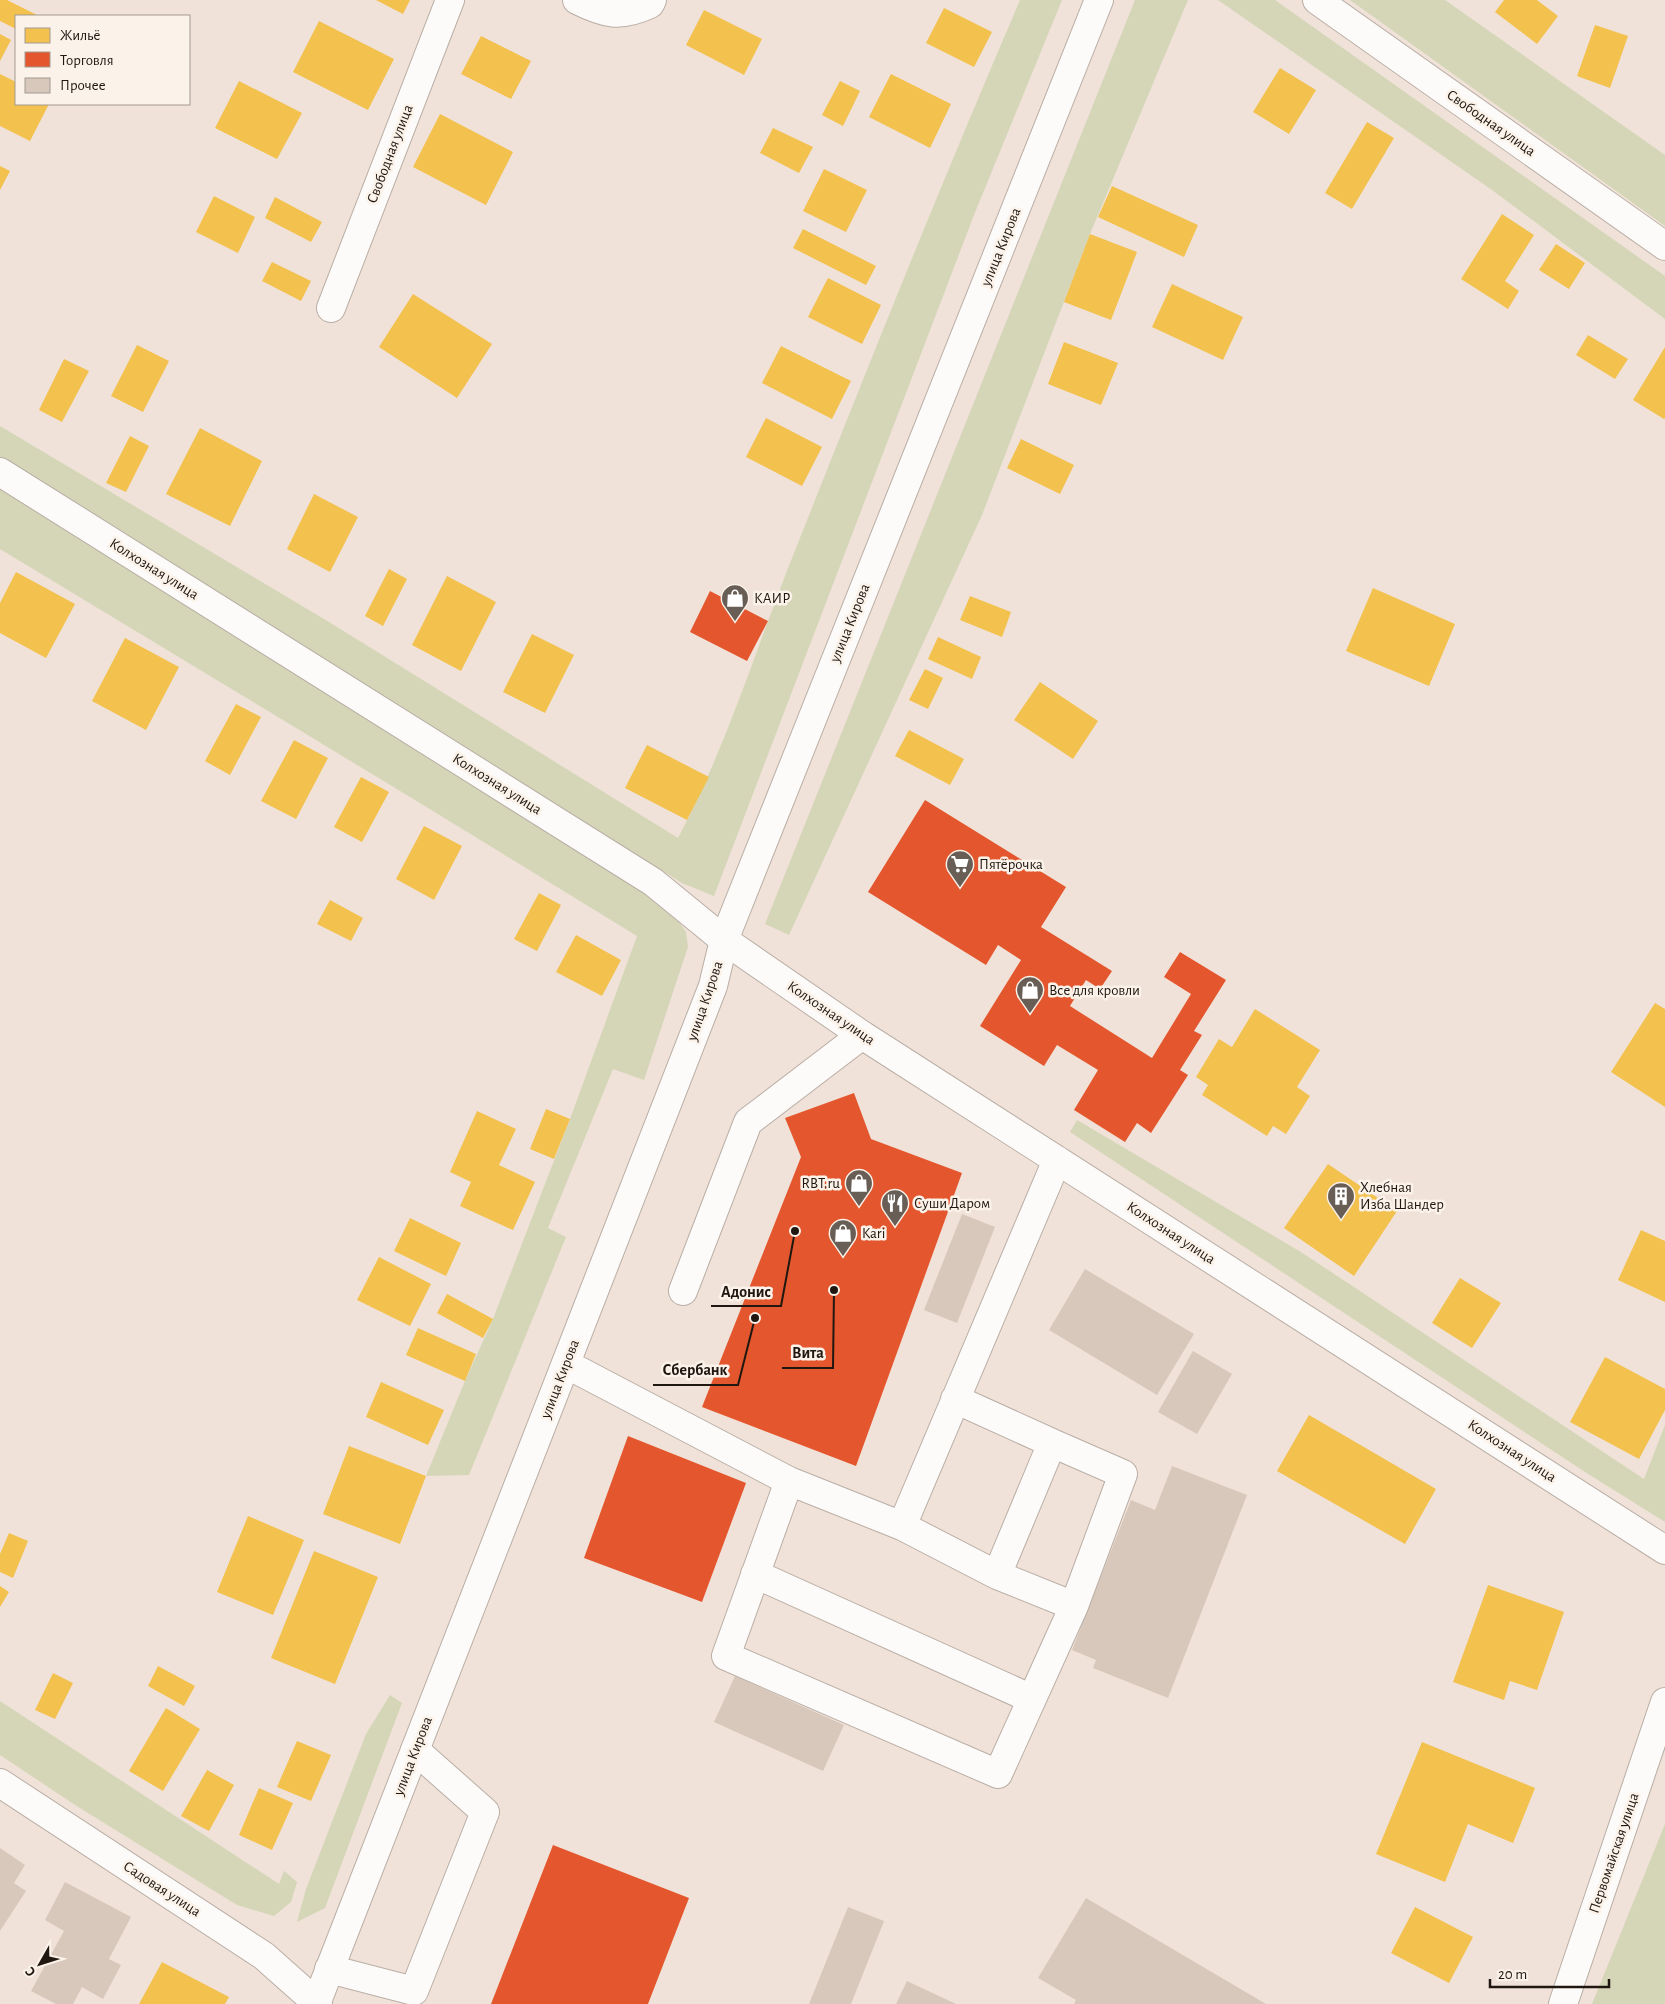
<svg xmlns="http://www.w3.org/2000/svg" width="1665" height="2004" font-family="'Alegreya Sans',sans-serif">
  <rect width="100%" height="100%" fill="#f0e2d8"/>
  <path fill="#d4d6b7" d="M1020,0h42l-88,215 -260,681 -32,-13 -682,-423v-34l329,196 349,216c49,-92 79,-193 118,-290 73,-184 146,-367 224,-548z
    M1135,0h53l-98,234 -108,281 -193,420 -24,-11z
    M1218,0h57l390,276v43l-173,-129z
    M1350,0h95l220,155v71z
    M0,489l665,413 21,30 2,15 -44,133 -31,-11 -65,159 18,9 -97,238 -43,1 39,-95 28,-62 77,-200 67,-183 -222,-136 -415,-251z
    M1077,1120l224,132 343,227 21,-54v97l-80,-50 -515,-340z
    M390,1695l12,8 -77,205 -28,14 9,-33 60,-155z
    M0,1701l279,183 5,-13 13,11 -6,20 -17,14 -37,-11 -162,-100 -75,-50z
    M1665,1824v180h-73z"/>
  <path fill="#f2c14e" d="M0,0h7l32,16h-23v13l-16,-8z
    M376,0h34l-7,14z
    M1504,0h33l21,16 -21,28 -42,-32z
    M944,8l48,24 -18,35 -48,-24z
    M704,10l58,29 -18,36 -58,-30z
    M319,21l75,38 -26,51 -75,-38z
    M1595,25l33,11 -18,52 -33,-12z
    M0,34l11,6 -11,21z
    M481,36l50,25 -20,38 -50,-25z
    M1280,68l36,22 -27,44 -36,-22z
    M0,74l16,8v22h33l-19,37 -30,-15z
    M891,74l60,30 -21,44 -61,-31z
    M239,81l63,32 -25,46 -62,-31z
    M840,81l20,10 -17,35 -21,-11z
    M440,114l73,38 -27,53 -73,-38z
    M1367,122l27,16 -42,71 -27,-16z
    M773,128l40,19 -14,26 -39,-20z
    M0,166l10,5 -10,19z
    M824,169l43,21 -21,42 -43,-21z
    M1112,186l86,39 -14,32 -86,-40z
    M214,196l41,21 -17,36 -42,-21z
    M275,197l47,25 -11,20 -46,-24z
    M1502,214l32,21 -29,46 14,10 -11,18 -47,-30z
    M803,229l73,37 -10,19 -73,-37z
    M1090,234l47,18 -26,68 -47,-18z
    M1556,244l29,19 -16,26 -30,-19z
    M272,262l39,19 -10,20 -39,-20z
    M828,278l53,27 -19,39 -54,-27z
    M1172,284l71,33 -20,43 -71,-33z
    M413,294l79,50 -35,54 -78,-51z
    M1588,335l40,24 -13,20 -39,-24z
    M1064,342l54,21 -17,42 -53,-21z
    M137,345l32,16 -26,51 -32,-16z
    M781,346l70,35 -19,38 -70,-36z
    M1665,347v71l-1,1 -31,-19z
    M64,359l25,12 -27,51 -23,-12z
    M766,418l56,29 -20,39 -56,-29z
    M200,428l62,33 -32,65 -64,-32z
    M130,436l19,10 -23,46 -20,-9z
    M1021,439l53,26 -14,29 -53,-26z
    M314,494l44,23 -28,55 -43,-23z
    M389,569l18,10 -24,47 -18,-10z
    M16,572l59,32 -29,54 -46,-25v-30z
    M447,576l49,26 -35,69 -49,-26z
    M1373,588l82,36 -26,62 -83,-35z
    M970,596l41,16 -9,25 -42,-17z
    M532,634l42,21 -29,58 -42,-21z
    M938,637l43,20 -9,22 -44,-20z
    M125,638l54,29 -33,63 -54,-29z
    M925,669l18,9 -15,31 -19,-9z
    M1040,682l58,39 -25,38 -59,-39z
    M236,704l25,13 -31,58 -25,-14z
    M909,730l55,29 -14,26 -55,-29z
    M294,740l34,18 -32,61 -35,-18z
    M647,745l62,32 -22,43 -62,-32z
    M361,777l28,15 -27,50 -28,-15z
    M424,826l38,20 -28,54 -38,-21z
    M539,893l22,12 -24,46 -23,-12z
    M330,900l33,18 -12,23 -34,-17z
    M576,935l45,25 -19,36 -46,-24z
    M1655,1003l10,6v98l-54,-35z
    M1255,1009l65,41 -23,37 13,9 -24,38 -13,-8 -6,10 -65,-41 6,-10 -12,-8 23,-38 13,8z
    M546,1109l24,10 -16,40 -24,-10z
    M477,1111l39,18 -17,36 36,17 -22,48 -53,-24 11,-24 -21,-10z
    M1328,1164l69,47 -43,65 -70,-48z
    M410,1218l51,25 -15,33 -52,-25z
    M1641,1230l24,11v61l-47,-22z
    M379,1257l52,27 -21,42 -53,-26z
    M1460,1278l41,25 -29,45 -40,-25z
    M447,1294l46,25 -10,19 -46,-25z
    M418,1328l58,26 -11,27 -59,-26z
    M1605,1357l60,32v21l-26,49 -69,-37z
    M381,1382l63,28 -16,35 -62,-28z
    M1309,1415l127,74 -31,55 -128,-73z
    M349,1446l77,30 -26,68 -77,-30z
    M248,1516l56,24 -31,75 -56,-23z
    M9,1533l19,8 -15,37 -13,-6v-18z
    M314,1551l64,26 -43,107 -64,-26z
    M1488,1585l76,27 -27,78 -27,-9 -6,19 -51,-18z
    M0,1586l9,6 -9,15z
    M158,1666l37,20 -11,20 -36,-20z
    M53,1673l20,10 -18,36 -20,-9z
    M166,1708l34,21 -37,62 -34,-20z
    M297,1741l34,14 -20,46 -34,-14z
    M1422,1742l113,46 -22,55 -45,-19 -23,58 -69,-28z
    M207,1770l27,15 -25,46 -28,-15z
    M259,1788l34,15 -21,47 -33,-15z
    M1415,1907l58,30 -24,46 -58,-30z
    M162,1962l67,35 -4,7h-86z"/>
  <path fill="#e4572e" d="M710,591l58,30 -21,40 -57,-29z
    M925,800l141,87 -25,40 71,44 -12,18 -14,-9 -16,26 82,52 39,-64 -27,-17 16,-25 46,28 -32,51 8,4 -22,35 8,5 -37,58 -14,-10 -12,19 -51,-32 24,-40 -41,-25 -13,21 -64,-40 41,-66 -23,-15 -12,20 -118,-73z
    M854,1093l17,46 91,34 -106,293 -154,-59 99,-250 -16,-39z
    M628,1436l118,47 -44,119 -118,-44z
    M553,1845l136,53 -41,106h-157z"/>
  <path fill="#d7c8bb" d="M962,1214l33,13 -38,96 -33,-13z
    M1085,1269l109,65 -37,61 -108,-65z
    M1193,1351l39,23 -35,60 -39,-22z
    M1172,1466l75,29 -79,203 -75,-30 3,-8 -24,-10 59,-150 24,10z
    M735,1676l109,49 -21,46 -109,-49z
    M0,1848l25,17 -11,18 12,8 -26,40z
    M65,1882l66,35 -22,42 12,6 -18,34 -21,-12 -9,17h-17l-25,-13 33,-60 -19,-11z
    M1086,1898l180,106h-192l2,-4 -38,-22z
    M848,1907l36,14 -33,83h-42z
    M907,1981l49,23h-60z"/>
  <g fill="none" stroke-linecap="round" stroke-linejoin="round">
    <g stroke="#b9aea6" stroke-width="30">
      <path id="minor" d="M577,0c28,14 43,18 73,4l2,-4
        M1317,0l348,246
        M331,308l119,-308
        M0,472l653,410 71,58 138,95 803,515
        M683,1291l65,-169 114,-87
        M566,1364l223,117
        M955,1399l97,44
        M902,1526l155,-366
        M755,1574l277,125
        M997,1575l55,-132 71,31 -49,132 -76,168 -272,-118 63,-175 113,45 95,49 77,31
        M0,1783l264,173 54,48
        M329,1969l85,22 71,-179 -70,-62
        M1563,2004l102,-302"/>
    </g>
    <g stroke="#b9aea6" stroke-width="30">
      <path id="major" d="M316,2004l397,-1018 11,-46 375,-940"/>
    </g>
    <use href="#minor" stroke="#fdfbf9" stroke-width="28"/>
    <use href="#major" stroke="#fdfbf9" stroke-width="28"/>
  </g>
  <defs>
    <g id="shop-pin" transform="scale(1.4375)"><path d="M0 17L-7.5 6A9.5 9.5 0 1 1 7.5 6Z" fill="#685e56" stroke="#fbf2e9"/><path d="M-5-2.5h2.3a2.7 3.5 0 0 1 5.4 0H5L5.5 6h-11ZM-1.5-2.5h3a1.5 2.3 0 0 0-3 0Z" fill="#fff"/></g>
    <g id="supermarket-pin" transform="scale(1.4375)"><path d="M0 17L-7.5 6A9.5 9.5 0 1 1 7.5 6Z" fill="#685e56" stroke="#fbf2e9"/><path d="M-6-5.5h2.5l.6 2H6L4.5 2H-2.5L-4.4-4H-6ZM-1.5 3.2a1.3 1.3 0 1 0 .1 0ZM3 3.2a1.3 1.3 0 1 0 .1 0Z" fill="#fff"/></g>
    <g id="building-pin" transform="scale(1.4375)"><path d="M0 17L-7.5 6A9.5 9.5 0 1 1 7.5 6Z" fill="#685e56" stroke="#fbf2e9"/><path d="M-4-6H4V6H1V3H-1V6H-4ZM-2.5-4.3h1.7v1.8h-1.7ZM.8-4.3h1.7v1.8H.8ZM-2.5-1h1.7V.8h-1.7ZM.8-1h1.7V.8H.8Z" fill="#fff"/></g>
    <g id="restaurant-pin" transform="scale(1.4375)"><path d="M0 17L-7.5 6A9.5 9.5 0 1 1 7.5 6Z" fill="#685e56" stroke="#fbf2e9"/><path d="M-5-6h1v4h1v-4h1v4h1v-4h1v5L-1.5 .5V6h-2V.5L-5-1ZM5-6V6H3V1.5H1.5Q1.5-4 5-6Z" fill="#fff"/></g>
  </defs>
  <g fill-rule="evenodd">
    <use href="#shop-pin" x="735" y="598"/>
    <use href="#supermarket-pin" x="960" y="864"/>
    <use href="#shop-pin" x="1030" y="990"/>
    <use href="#shop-pin" x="859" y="1183"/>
    <use href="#building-pin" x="1341" y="1196"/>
    <use href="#restaurant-pin" x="895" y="1203"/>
    <use href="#shop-pin" x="843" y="1233"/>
  </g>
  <g text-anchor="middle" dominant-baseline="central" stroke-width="5" stroke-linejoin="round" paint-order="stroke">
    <g font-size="15" fill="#1f1710" stroke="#fbf2e9">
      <text transform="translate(1491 123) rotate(35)">Свободная улица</text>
      <text transform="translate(390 154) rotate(-69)">Свободная улица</text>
      <text transform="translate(1001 247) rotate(-68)">улица Кирова</text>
      <text transform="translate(154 569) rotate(32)">Колхозная улица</text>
      <text transform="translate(850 623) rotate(-68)">улица Кирова</text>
      <text transform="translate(497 784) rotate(32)">Колхозная улица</text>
      <text transform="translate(705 1001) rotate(-71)">улица Кирова</text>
      <text transform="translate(831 1013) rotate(34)">Колхозная улица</text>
      <text transform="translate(1171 1233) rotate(33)">Колхозная улица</text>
      <text transform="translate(560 1379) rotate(-69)">улица Кирова</text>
      <text transform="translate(1512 1451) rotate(33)">Колхозная улица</text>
      <text transform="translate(413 1756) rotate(-69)">улица Кирова</text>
      <text transform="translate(1614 1853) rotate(-71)">Первомайская улица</text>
      <text transform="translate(162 1889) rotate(33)">Садовая улица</text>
    </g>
    <g font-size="15" fill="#1f1710" stroke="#fbf2e9" text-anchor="start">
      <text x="754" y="598">КАИР</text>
      <text x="979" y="864">Пятёрочка</text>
      <text x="1049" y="990">Все для кровли</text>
      <text x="840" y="1183" text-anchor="end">RBT.ru</text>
      <text x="1360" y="1187">Хлебная<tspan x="1360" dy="17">Изба Шандер</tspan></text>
      <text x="914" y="1203">Суши Даром</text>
      <text x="862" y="1233">Kari</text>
    </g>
  </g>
  <path fill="none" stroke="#1f1710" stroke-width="2" d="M795 1231L781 1306H711M834 1290L833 1368H782M755 1318L738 1385H653"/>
  <g fill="#1f1710" stroke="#fbf2e9" stroke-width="2">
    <circle cx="795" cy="1231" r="5"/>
    <circle cx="834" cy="1290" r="5"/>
    <circle cx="755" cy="1318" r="5"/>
  </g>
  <g font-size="16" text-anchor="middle" font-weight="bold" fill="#1f1710" stroke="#fbf2e9" stroke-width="5" stroke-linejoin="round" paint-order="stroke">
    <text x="746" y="1297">Адонис</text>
    <text x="808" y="1358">Вита</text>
    <text x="695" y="1375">Сбербанк</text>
  </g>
  <rect x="15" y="15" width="175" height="90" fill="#fbf2e9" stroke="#a39a92"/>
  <rect x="25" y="28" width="25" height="15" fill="#f2c14e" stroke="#a39a92"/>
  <text x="60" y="40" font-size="15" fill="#1f1710">Жильё</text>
  <rect x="25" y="52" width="25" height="15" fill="#e4572e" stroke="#a39a92"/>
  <text x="60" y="65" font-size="15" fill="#1f1710">Торговля</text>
  <rect x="25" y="78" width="25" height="15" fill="#d7c8bb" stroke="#a39a92"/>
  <text x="60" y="90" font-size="15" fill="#1f1710">Прочее</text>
  <g transform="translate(40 1964) rotate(231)" stroke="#fbf2e9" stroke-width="4" paint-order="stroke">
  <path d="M0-4L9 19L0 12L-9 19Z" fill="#1f1710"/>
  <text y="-8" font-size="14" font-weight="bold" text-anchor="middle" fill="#1f1710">С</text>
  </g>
  <path d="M1490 1979v8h119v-8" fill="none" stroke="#1f1710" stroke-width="2.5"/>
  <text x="1498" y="1979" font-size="15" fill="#1f1710" stroke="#fbf2e9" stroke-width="4" paint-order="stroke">20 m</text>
</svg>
